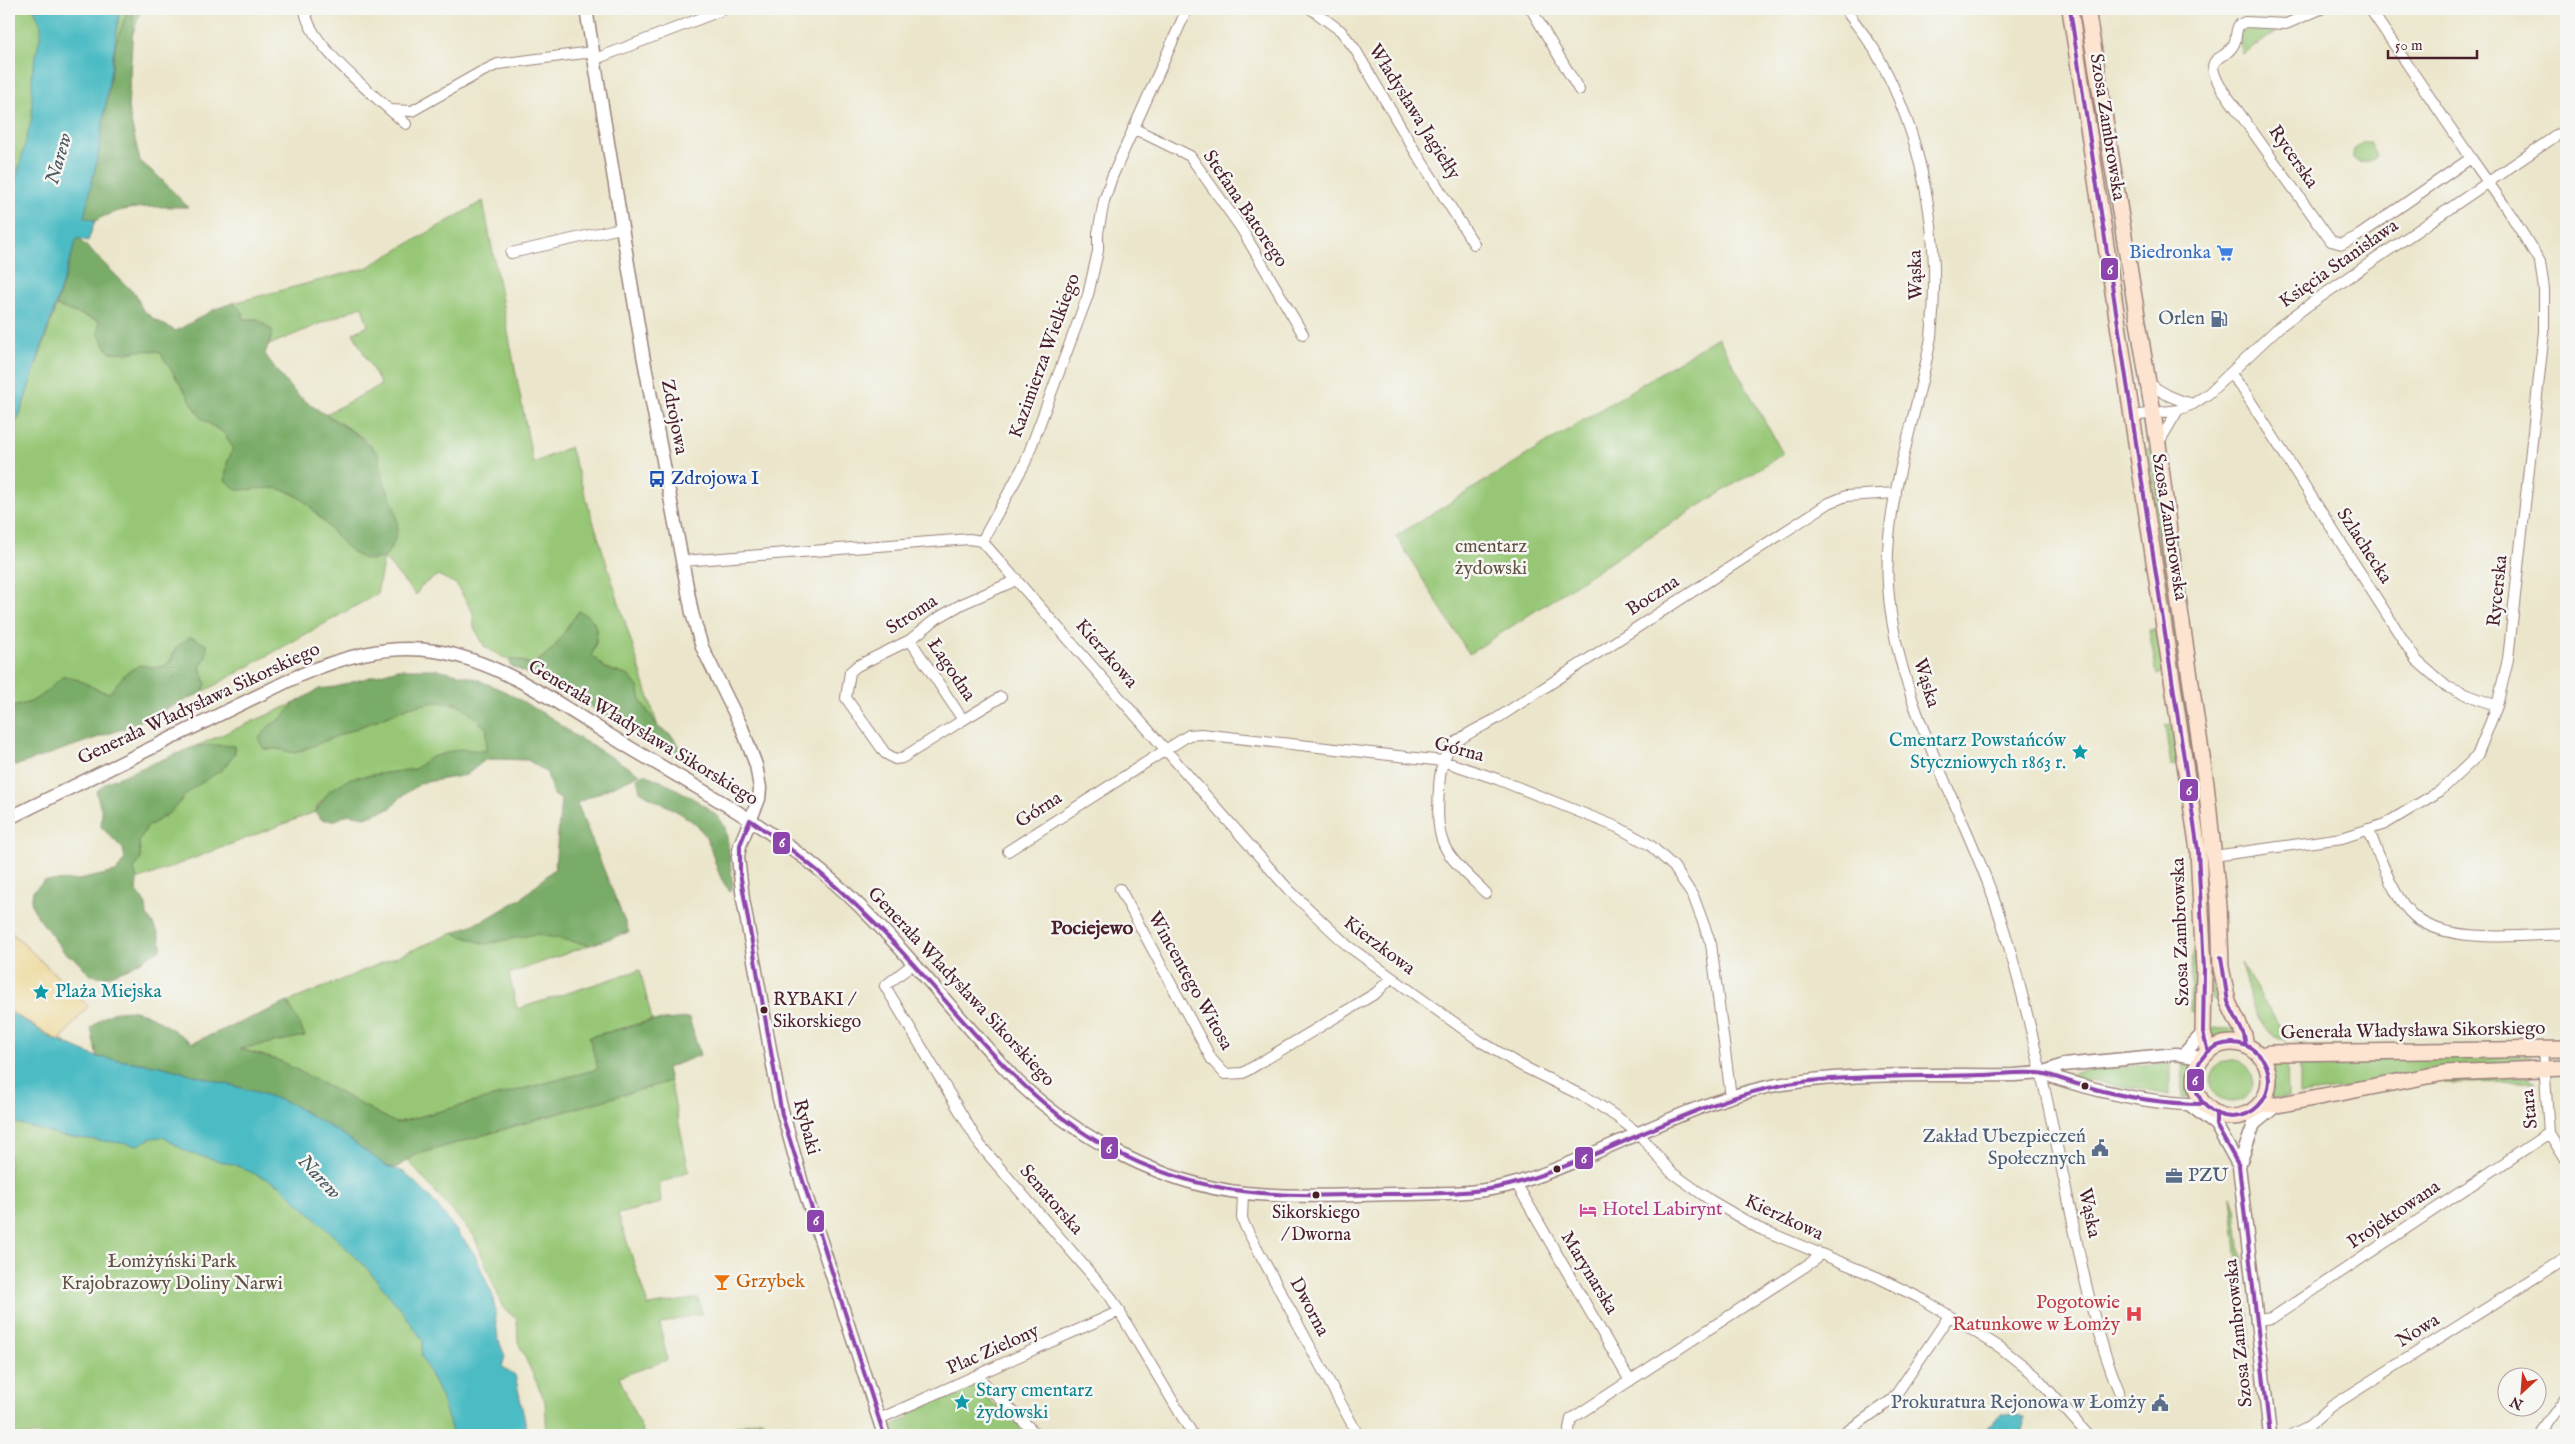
<svg xmlns="http://www.w3.org/2000/svg" width="2575" height="1444" font-family="'IM FELL English',serif">
  <rect width="100%" height="100%" fill="#f6f6f2"/>
  <filter id="ink" filterUnits="userSpaceOnUse"><feTurbulence type="fractalNoise" baseFrequency=".02" numOctaves="2"/><feDisplacementMap in="SourceGraphic" scale="10" xChannelSelector="R" yChannelSelector="G"/><feConvolveMatrix kernelMatrix="1 2 1 2 8 2 1 2 1" color-interpolation-filters="sRGB"/></filter>
  <filter id="wash" filterUnits="userSpaceOnUse"><feTurbulence type="fractalNoise" baseFrequency=".0096" numOctaves="4" result="noise"/><feDisplacementMap in="SourceGraphic" scale="20" xChannelSelector="R" yChannelSelector="G"/><feGaussianBlur stdDeviation="1.12" result="paint"/><feColorMatrix in="noise" values="0 0 0 0 0 0 0 0 0 0 0 0 0 0 0 0 0 1.4 0 .05"/><feComposite in="paint" operator="in"/></filter>
  <g filter="url(#wash)">
    <rect width="100%" height="100%" fill="#ebe6cb"/>
    <path fill="#97c776" stroke="#707350" d="M9,9h132l-98,299 -34,67z
      M2077,9h3l24,157 -3,3z
      M2245,27l30,1 4,2 -36,24c-4,-9 -5,-20 2,-27z
      M2364,142h6l7,13c-6,7 -17,11 -24,3 -1,-9 3,-12 11,-16z
      M483,201l50,262 37,-16 88,280 -17,-26 -3,-14 -9,-11 -24,-8 -13,-13 5,-15 -27,-18 -12,22 -25,21 -13,-5h-12l-23,-13 -11,-20 -1,-14 -17,-29 -18,-9 -17,11 -5,9 -32,-37 -7,36 -174,98 3,-8 -6,-17 6,-10 -30,-10c-9,23 -13,22 -36,18l-14,8 -17,20c-17,-3 -29,-17 -47,-16l-17,16 -14,9 -22,6v-271l11,-23 36,-108 43,15 26,33 20,-5 15,3 42,67 22,14 10,15 -7,15 76,36 39,43 12,10 33,-60 -8,-22v-15l-13,-15 -40,-26 55,-29 -28,-52 15,-7 -6,-20 -93,39 4,-14 -16,-12h-14v-7l-10,-9 133,-35z
      M1718,337l65,117 -142,88 -172,112 -73,-118z
      M2143,449h7l52,349 18,197 -4,6 -5,-2 -4,-118 -6,-55z
      M2157,629l8,43 -8,3 -8,-45z
      M435,702c30,2 32,5 52,27l-1,23 -27,-2 -30,8 -14,11 -64,9 -32,25 -4,9 -178,68 -3,-11 7,-10 -2,-17 7,-14 25,-16 19,-22 45,-37 -1,-7h-38l99,-43 -14,16 -12,7 -5,23h14l17,4 114,-46z
      M2172,724l6,41 -7,2 -6,-42z
      M453,933l32,11 51,-10 54,11 -81,29 8,35 123,-39 12,50 -62,17 8,32 -202,54 -116,-62 -41,-13 66,-12 -17,-34z
      M2198,937l-1,78 -7,-3 2,-55z
      M2240,962l39,63 6,1 1,14c-33,-5 -37,-52 -46,-78z
      M9,1008l98,60 209,87 189,280h-496z
      M2210,1028l24,1 8,12h-17l-16,7z
      M2527,1056l4,1v6l-231,31v-34z
      M2266,1059l21,1 1,37 -21,4 6,-21z
      M2211 1081a21 21 0 1 1 42 0a21 21 0 1 1-42 0Z
      M2197,1060l-5,20 5,19 -14,-1 -1,-37z
      M2170,1062v33l-114,-21z
      M2527,1077l9,5 -93,1v-2z
      M670,1081l19,90 -30,13 2,19 -43,11 30,92 50,-8 4,15 -42,11 7,36 -48,17 25,58h-97l-2,-34 -27,-59 -1,-23 -14,-11 -29,-72 -66,-75 7,-6z
      M2231,1196l5,16 16,136 -4,7z
      M971,1385l7,4 50,46h-134l-1,-9 15,-8 -1,-4z
      M762,1419l5,16h-62z"/>
    <path fill="#79ac67" stroke="#626649" d="M128,9h6l-6,99 12,53 19,16 29,30c-32,0 -65,-3 -93,14l-11,-4 14,-62 18,-113z
      M77,237l59,58 6,14 13,11 21,11 39,-22 18,-6 10,9v7h14l16,12 -8,23c12,17 23,34 40,47 25,18 53,30 74,54 0,42 38,61 5,103 -4,0 -10,2 -15,2 -28,-3 -53,-65 -89,-71 -13,-2 -29,1 -43,1l-12,-10 2,-17 6,-15 -9,-15 -22,-14 -42,-67c-18,-4 -33,2 -51,0l-11,-18 1,-13 -43,-15z
      M579,611c22,9 19,24 13,44l13,13 24,8 9,11 3,14 17,26 14,9 9,12 -4,9 -14,-7 -14,-13 -139,-72v-7l23,7c25,-15 29,-33 46,-54z
      M191,637l16,8 -1,12 -6,10 6,17 -3,8 -78,36 -107,37 -9,1v-58l22,-6 14,-9 17,-16c18,-1 29,13 47,16l17,-20 14,-8 16,3 9,-2 5,-4 6,-15z
      M398,669h39l37,9 32,14 47,27 19,15 68,40 -63,29 52,129 -39,13 -54,-11 -51,10 -32,-11 35,-15 34,-20 33,-30 6,-69 -8,-4 -6,-22 -19,-13 -34,-1 -9,1 -19,15 -45,8 -20,14 -10,11 -26,9 -16,-3 -13,6h-14l-7,-8 15,-22 21,-12 64,-9 14,-11 30,-9 27,2 1,-22 -28,-25 -24,-2 -26,5 -114,46 -17,-4h-14l-6,-10 11,-13 12,-7 14,-16 24,-14 16,-2z
      M220,745l14,1 1,7 -12,16 -33,21 -19,22 -25,16 -7,14 2,17 -7,10 3,11 -1,10 10,15 1,10 11,17 4,16 -31,19 -25,10 -16,-2 -12,-14 -14,-9 -26,-35 -7,-13 2,-13 11,-10 34,-1 38,-8 9,-13 -2,-10 -22,-22 1,-15 -6,-20 11,-10 89,-36z
      M644,774c19,7 71,33 80,51 4,9 7,49 9,61l-3,5c-13,-13 -15,-33 -22,-50 -12,-26 -46,-35 -68,-50l-3,-13z
      M288,1002l17,34 -65,13 40,12 116,62 202,-54 -9,-32 63,-16 37,-3 11,37 -33,13 3,13 -255,74 -19,13 -10,-2 -42,-31 -53,-31 -31,-11 -100,-27 -63,-9 -6,-29c35,-37 67,-8 101,15z"/>
    <path fill="#eeda9e" stroke="#9c7c64" d="M9,930l79,76 -29,35 -50,-30z"/>
    <path fill="#4cbbc4" stroke="#4b6d78" d="M34,9h86l-22,146 -14,62 11,4 -7,20 -11,-3 -57,176 -11,23v-230l23,-90v-44l9,-40v-8z
      M9,1011l42,27 46,19 63,9 100,27 31,11 53,31 42,31 18,6 26,25 44,56 19,43 5,43 7,17 -3,11 13,8 13,60h-75l-12,-38 -20,-42 2,-14 -20,-29 -40,-48 -83,-79 -45,-20 -46,-12 -26,-16 -12,1 -13,7 -76,-9 -53,-15z
      M2002,1414h16l6,4 -1,17h-39l5,-10z"/>
  </g>
  <g filter="url(#ink)">
    <g fill="none" stroke-linecap="round" stroke-linejoin="round">
      <g stroke="#9a827b" stroke-width="12">
        <path id="minor" d="M305,9c2,33 61,79 85,101l22,1 67,-38 19,-9 94,-12
          M1311,9l30,22 14,18 58,99 61,96
          M1531,9l48,81
          M1845,9c9,13 20,26 29,40 50,86 68,191 57,288 -14,82 -48,164 -43,248 8,125 82,230 117,348 25,84 43,170 61,256 14,67 26,138 53,202
          M2321,9l-35,15 -41,-2 -6,3c-4,6 -2,13 -5,19 -10,20 -32,8 -14,42l111,155 11,3 16,-8 113,-78 -101,-149
          M593,60l132,-51
          M390,110l16,14
          M1133,128l57,28 51,72 62,106
          M511,253l110,-25
          M2230,373l12,15 174,272 31,27 50,19
          M2148,382c14,12 27,18 45,22
          M2132,416l46,-6 15,-6 15,-10 71,-67 31,-23 256,-175
          M2158,444l20,-34
          M982,541l43,-78 63,-168 10,-44v-18l6,-32 8,-24 75,-168
          M683,561l286,-22 13,2 306,348 60,57 132,95 40,24 71,35 26,17 22,17 32,38 39,28 48,28 119,49 47,23 77,48 35,28 52,59
          M910,640l53,80 -61,38 -7,1 -10,-6 -39,-55 4,-26 7,-6 53,-26 26,-21 26,-15 48,-21 6,-5
          M963,720l38,-23
          M2368,829c12,27 25,70 47,88 35,28 109,18 151,17
          M1008,851l181,-116 12,-1 242,27 54,18 120,48 33,18 24,22 20,31 17,46 20,153
          M2214,856l128,-18 43,-14 55,-33 37,-35 20,-50 11,-47 36,-327v-43l-4,-27 -29,-47 -40,-57
          M1120,889l92,171 13,14 18,-1 133,-80 15,-15
          M1486,893c-42,-41 -51,-45 -47,-105 1,-16 3,-32 14,-43 12,-12 29,-18 43,-26l333,-216 17,-7 50,-3
          M913,964l-28,22 95,159 130,151 83,139
          M2543,1049l6,84 17,27
          M1516,1183l114,198
          M1243,1193l-1,25 3,8 113,209
          M2257,1320l15,-2 277,-185
          M977,1376l60,59
          M879,1419l241,-108
          M1570,1435l-1,-6 2,-10 244,-159 3,-7
          M1842,1435l51,-36 56,-83
          M2291,1435l18,-9 23,-20 234,-148
          M2540,1435l26,-37"/>
      </g>
      <g stroke="#9a827b" stroke-width="15">
        <path id="tertiary" d="M586,9l57,346 49,258 10,34 40,81 14,37 4,23 -1,11 -19,46 -2,12 5,42 36,200 23,84 82,252
          M9,818l289,-142c44,-19 88,-32 137,-25 68,10 134,60 192,95 75,45 154,86 219,147 62,58 113,127 172,189 61,57 144,102 227,111 51,5 102,2 153,1 41,-1 80,1 119,-11 85,-27 163,-77 250,-96 77,-16 168,-11 247,-12l28,-2 21,-8 113,-11 26,4
          M2183,1055l20,-22
          M2042,1073c44,16 116,33 162,31
          M2190,1105l26,20
          M2216,1113v12l23,41 31,269
          M2254,1124l23,-19
          M2239,1166l15,-42v-14"/>
      </g>
      <g stroke="#9a827b" stroke-width="18">
        <path id="secondary" d="M2070,9l128,841 6,120 -1,63 5,19
          M2087,9l71,435 15,119 33,221 13,122 2,61 7,35 16,33 2,11
          M2195 1080a37 37 0 1 1 74 0a37 37 0 1 1-74 0Z
          M2260,1055l11,-2 295,-4
          M2260,1104l17,1 167,-32 122,-5"/>
      </g>
      <use href="#minor" stroke="#fff" stroke-width="10"/>
      <use href="#tertiary" stroke="#fff" stroke-width="12"/>
      <use href="#secondary" stroke="#fde4d1" stroke-width="15"/>
      <g stroke="#f6f6f2" stroke-width="8">
        <path id="bus-1" d="M2070,9l128,841 6,120 -1,63 5,19
          M2221,957l7,45 16,33 2,11
          M2195 1080a37 37 0 1 1 74 0a37 37 0 1 1-74 0Z
          M2216,1113v12l23,41 31,269
          M884,1435l-102,-320 -42,-242v-28l10,-25c61,41 115,90 164,145 60,67 113,138 193,182 97,53 179,50 284,47 43,-1 87,1 129,-12 99,-30 186,-90 290,-101 57,-6 114,-4 170,-6 21,0 46,-5 65,-1 13,3 26,9 39,12 39,11 79,18 120,18"/>
      </g>
      <use href="#bus-1" stroke="#8e44ad" stroke-width="4"/>
    </g>
  </g>
  <defs>
    <g id="supermarket-bare" transform="scale(1.35)"><path d="M-6-5.5h2.5l.6 2H6L4.5 2H-2.5L-4.4-4H-6ZM-1.5 3.2a1.3 1.3 0 1 0 .1 0ZM3 3.2a1.3 1.3 0 1 0 .1 0Z" fill="#3f7fe0" stroke="#f6f6f2" stroke-width="2.5" paint-order="stroke"/></g>
    <g id="fuel-bare" transform="scale(1.35)"><path d="M-5.5-6h7V0h2V4h1.3V-2.5L3-4.5l.8-.8L6-3V5H2.5V1h-1V6h-7ZM-4.2-4.7v3.2H.2V-4.7Z" fill="#5c6f8a" stroke="#f6f6f2" stroke-width="2.5" paint-order="stroke"/></g>
    <g id="bus-bare" transform="scale(1.35)"><path d="M-5-6H5V4H4V6H2V4H-2V6H-4V4H-5ZM-3.5-4V0h7V-4ZM-3.5 1.2v1.5H-2V1.2ZM2 1.2v1.5H3.5V1.2Z" fill="#1a4fb4" stroke="#f6f6f2" stroke-width="2.5" paint-order="stroke"/></g>
    <g id="sight-bare" transform="scale(1.35)"><path d="M0-6L1.8-2.2L6-1.7L2.9 1.2L3.7 5.4L0 3.3L-3.7 5.4L-2.9 1.2L-6-1.7L-1.8-2.2Z" fill="#0f9aa8" stroke="#f6f6f2" stroke-width="2.5" paint-order="stroke"/></g>
    <g id="civic-bare" transform="scale(1.35)"><path d="M-.6-6.5H3V-4.5H.6V-3L4-1V1h2V6H-6V1h2V-1L-.6-3ZM-1.2 2.5V6h2.4V2.5Z" fill="#5c6f8a" stroke="#f6f6f2" stroke-width="2.5" paint-order="stroke"/></g>
    <g id="office-bare" transform="scale(1.35)"><path d="M-6-3h4V-5.5h4V-3h4V5H-6ZM-1-4.5V-3h2v-1.5ZM-6 0V1H6V0Z" fill="#5c6f8a" stroke="#f6f6f2" stroke-width="2.5" paint-order="stroke"/></g>
    <g id="hotel-bare" transform="scale(1.35)"><path d="M-6-4.5h1.5V1H6V5H4.5V3h-9V5H-6ZM-4 0a1.8 1.8 0 1 1 3.6 0ZM.5 0V-2.5h3Q6-2.5 6 0Z" fill="#d1479c" stroke="#f6f6f2" stroke-width="2.5" paint-order="stroke"/></g>
    <g id="bar-bare" transform="scale(1.35)"><path d="M-6-5H6L.8 .8V4.5H3.5V6h-7V4.5H-.8V.8Z" fill="#e8710a" stroke="#f6f6f2" stroke-width="2.5" paint-order="stroke"/></g>
    <g id="hospital-bare" transform="scale(1.35)"><path d="M-5-5h3v3.5h4V-5h3V5h-3V1.5h-4V5h-3Z" fill="#e0444e" stroke="#f6f6f2" stroke-width="2.5" paint-order="stroke"/></g>
  </defs>
  <g fill-rule="evenodd">
    <use href="#supermarket-bare" x="2225" y="253"/>
    <use href="#fuel-bare" x="2219" y="319"/>
    <use href="#bus-bare" x="657" y="479"/>
    <use href="#sight-bare" x="2080" y="752"/>
    <use href="#sight-bare" x="41" y="992"/>
    <use href="#civic-bare" x="2100" y="1148"/>
    <use href="#office-bare" x="2174" y="1176"/>
    <use href="#hotel-bare" x="1588" y="1210"/>
    <use href="#bar-bare" x="722" y="1282"/>
    <use href="#hospital-bare" x="2134" y="1314"/>
    <use href="#sight-bare" x="962" y="1402"/>
    <use href="#civic-bare" x="2160" y="1403"/>
  </g>
  <g fill="#4a1f2b" stroke="#f6f6f2" stroke-width="2">
    <circle cx="764" cy="1010" r="4.5"/>
    <circle cx="2085" cy="1086" r="4.5"/>
    <circle cx="1557" cy="1169" r="4.5"/>
    <circle cx="1316" cy="1195" r="4.5"/>
  </g>
  <g text-anchor="middle" dominant-baseline="central" stroke-width="5" stroke-linejoin="round" paint-order="stroke">
    <g font-size="18" fill="#4a1f2b" stroke="#f6f6f2" text-anchor="start">
      <text x="773" y="1000">RYBAKI /<tspan x="773" dy="22">Sikorskiego</tspan></text>
      <text x="1316" y="1213" text-anchor="middle">Sikorskiego<tspan x="1316" dy="22">/ Dworna</tspan></text>
    </g>
    <g font-size="19" fill="#4a1f2b" stroke="#f6f6f2">
      <text transform="translate(1414 112) rotate(58)">Władysława Jagiełły</text>
      <text transform="translate(2107 127) rotate(81)">Szosa Zambrowska</text>
      <text transform="translate(2293 157) rotate(55)">Rycerska</text>
      <text transform="translate(1245 209) rotate(56)">Stefana Batorego</text>
      <text transform="translate(2339 264) rotate(-35)">Księcia Stanisława</text>
      <text transform="translate(1916 275) rotate(-91)">Wąska</text>
      <text transform="translate(1045 356) rotate(-70)">Kazimierza Wielkiego</text>
      <text transform="translate(674 417) rotate(79)">Zdrojowa</text>
      <text transform="translate(2169 527) rotate(81)">Szosa Zambrowska</text>
      <text transform="translate(2364 546) rotate(57)">Szlachecka</text>
      <text transform="translate(2498 591) rotate(-84)">Rycerska</text>
      <text transform="translate(1653 596) rotate(-33)">Boczna</text>
      <text transform="translate(912 615) rotate(-33)">Stroma</text>
      <text transform="translate(1106 654) rotate(49)">Kierzkowa</text>
      <text transform="translate(951 670) rotate(56)">Łagodna</text>
      <text transform="translate(1926 683) rotate(73)">Wąska</text>
      <text transform="translate(199 704) rotate(-25)">Generała Władysława Sikorskiego</text>
      <text transform="translate(643 733) rotate(31)">Generała Władysława Sikorskiego</text>
      <text transform="translate(1459 750) rotate(15)">Górna</text>
      <text transform="translate(1039 810) rotate(-33)">Górna</text>
      <text transform="translate(2181 932) rotate(-92)">Szosa Zambrowska</text>
      <text transform="translate(1379 946) rotate(37)">Kierzkowa</text>
      <text transform="translate(1190 981) rotate(61)">Wincentego Witosa</text>
      <text transform="translate(961 987) rotate(47)">Generała Władysława Sikorskiego</text>
      <text transform="translate(2413 1031) rotate(-1)">Generała Władysława Sikorskiego</text>
      <text transform="translate(2530 1109) rotate(-96)">Stara</text>
      <text transform="translate(806 1127) rotate(75)">Rybaki</text>
      <text transform="translate(1051 1200) rotate(49)">Senatorska</text>
      <text transform="translate(2089 1213) rotate(78)">Wąska</text>
      <text transform="translate(2394 1215) rotate(-34)">Projektowana</text>
      <text transform="translate(1784 1218) rotate(25)">Kierzkowa</text>
      <text transform="translate(1589 1273) rotate(59)">Marynarska</text>
      <text transform="translate(1309 1307) rotate(62)">Dworna</text>
      <text transform="translate(2418 1331) rotate(-32)">Nowa</text>
      <text transform="translate(2239 1333) rotate(-96)">Szosa Zambrowska</text>
      <text transform="translate(993 1350) rotate(-24)">Plac Zielony</text>
    </g>
    <g font-size="19" fill="#366cbe" stroke="#f6f6f2" text-anchor="end">
      <text x="2211" y="253">Biedronka</text>
    </g>
    <g font-size="19" fill="#4e5e75" stroke="#f6f6f2" text-anchor="end">
      <text x="2205" y="319">Orlen</text>
      <text x="2086" y="1137">Zakład Ubezpieczeń<tspan x="2086" dy="22">Społecznych</tspan></text>
      <text x="2188" y="1176" text-anchor="start">PZU</text>
      <text x="2146" y="1403">Prokuratura Rejonowa w Łomży</text>
    </g>
    <g font-size="19" fill="#164399" stroke="#f6f6f2" text-anchor="start">
      <text x="671" y="479">Zdrojowa I</text>
    </g>
    <g font-size="19" fill="#615142" stroke="#f6f6f2">
      <text x="1491" y="547">cmentarz<tspan x="1491" dy="22">żydowski</tspan></text>
      <text x="172" y="1262">Łomżyński Park<tspan x="172" dy="22">Krajobrazowy Doliny Narwi</tspan></text>
    </g>
    <g font-size="19" fill="#0d838f" stroke="#f6f6f2" text-anchor="start">
      <text x="2066" y="741" text-anchor="end">Cmentarz Powstańców<tspan x="2066" dy="22">Styczniowych 1863 r.</tspan></text>
      <text x="55" y="992">Plaża Miejska</text>
      <text x="976" y="1391">Stary cmentarz<tspan x="976" dy="22">żydowski</tspan></text>
    </g>
    <g font-size="19" fill="#b23c85" stroke="#f6f6f2" text-anchor="start">
      <text x="1602" y="1210">Hotel Labirynt</text>
    </g>
    <g font-size="19" fill="#c56008" stroke="#f6f6f2" text-anchor="start">
      <text x="736" y="1282">Grzybek</text>
    </g>
    <g font-size="19" fill="#be3a42" stroke="#f6f6f2" text-anchor="end">
      <text x="2120" y="1303">Pogotowie<tspan x="2120" dy="22">Ratunkowe w Łomży</tspan></text>
    </g>
    <g font-size="20" font-style="italic" fill="#4b5661" stroke="#f6f6f2">
      <text transform="translate(59 159) rotate(-74)">Narew</text>
      <text transform="translate(319 1177) rotate(47)">Narew</text>
    </g>
    <g font-size="20" font-weight="bold" fill="#4a1f2b" stroke="#f6f6f2">
      <text x="1092" y="928">Pociejewo</text>
    </g>
  </g>
  <g stroke="#f6f6f2" stroke-width="2">
    <rect x="2100" y="257" width="19" height="24" rx="5" fill="#8e44ad"/>
    <rect x="2179" y="778" width="20" height="24" rx="5" fill="#8e44ad"/>
    <rect x="772" y="831" width="19" height="24" rx="5" fill="#8e44ad"/>
    <rect x="2186" y="1068" width="19" height="24" rx="5" fill="#8e44ad"/>
    <rect x="1100" y="1136" width="19" height="24" rx="5" fill="#8e44ad"/>
    <rect x="1574" y="1146" width="20" height="24" rx="5" fill="#8e44ad"/>
    <rect x="806" y="1209" width="19" height="24" rx="5" fill="#8e44ad"/>
  </g>
  <g font-size="14" text-anchor="middle" font-weight="bold" fill="#fff">
    <text x="2110" y="274">6</text>
    <text x="2189" y="795">6</text>
    <text x="782" y="847">6</text>
    <text x="2195" y="1085">6</text>
    <text x="1109" y="1153">6</text>
    <text x="1584" y="1163">6</text>
    <text x="816" y="1225">6</text>
  </g>
  <rect width="2575" height="1444" fill="none" stroke="#f6f6f2" stroke-width="30"/>
  <g transform="translate(2522 1392) rotate(206)"><circle r="24" fill="#f6f6f2" stroke="#b1a0a2"/>
  <path d="M0-4L9 19L0 12L-9 19Z" fill="#c8321e"/>
  <text y="-8" font-size="14" font-weight="bold" text-anchor="middle" fill="#4a1f2b">N</text>
  </g>
  <path d="M2388 50v8h89v-8" fill="none" stroke="#4a1f2b" stroke-width="2.5"/>
  <text x="2395" y="50" font-size="15" fill="#4a1f2b" stroke="#f6f6f2" stroke-width="4" paint-order="stroke">50 m</text>
</svg>
